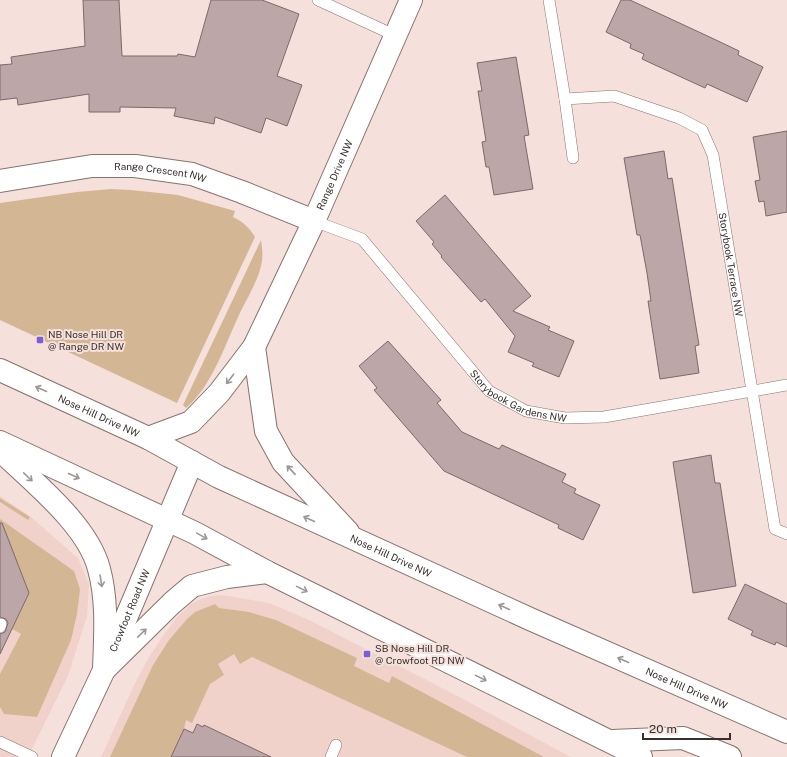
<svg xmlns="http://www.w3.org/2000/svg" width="787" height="757" font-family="'Public Sans',sans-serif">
  <rect width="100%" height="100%" fill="#f6e0db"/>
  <path fill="#f0d2cb" d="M0,496l31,21 47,41 11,27 -2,31 -19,60 -40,81h-28z
    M223,595l46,8 38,16 141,72 123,66h-470l35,-76 15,-27 12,-18 14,-19 13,-12 8,-5 12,-4z"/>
  <path fill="#d3b795" d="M111,189l20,1 47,5 57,16 -2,6c9,4 17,11 22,20l-78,166 -177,-83v-117l77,-11z
    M261,240c1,7 2,13 1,21 -3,19 -15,37 -23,54 -14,30 -27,71 -53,93l-3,-3z
    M0,498l30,19 -2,3 -28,-18z
    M0,519l74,52 6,18 -3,25 -6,26 -34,77 -33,-3 -4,-7v-33l21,-40 -9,-5 17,-36 -11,-29 -18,-8z
    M215,604l4,4 30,4 27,8 81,38 -3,8 35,17 3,-7 152,81h-77l-215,-100 -12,7 -6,-10 -16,10 6,11 -14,9 -18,39 -6,-3 -2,9 -13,28h-61l43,-92 16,-25 18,-21 8,-7z"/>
  <path fill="#bca6a8" stroke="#7d686a" d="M83,0h36l3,56h55l1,-2 17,3 16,-57h51l37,14 -22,62 25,9 -15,41 -21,-8 -5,15 -46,-16 -1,7 -40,-8 2,-8 -56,-1v5h-31v-18l-71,11 -1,-7 -17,2v-35l12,-1 -1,-7 74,-11z
    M621,0h9l86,40 23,11 -1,4 25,12 -16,35 -40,-18 -2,4 -63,-29 2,-5 -14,-6 1,-4 -25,-12z
    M516,57l13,78 -5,1 9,53 -39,6 -5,-28h-3l-4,-25 4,-1 -8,-50h4l-5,-28z
    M787,131v81l-21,4 -2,-15 -5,1 -4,-21 5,-1 -7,-43z
    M664,151l4,28 4,-1 21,131 6,36 -4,1 4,27 -39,6 -12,-78h3l-4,-28 -7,-38h-3l-13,-77z
    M445,195l86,101 -18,15 37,16 -2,3 26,11 -15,36 -27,-11 2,-3 -26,-11 7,-16 -30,-37 -4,3 -40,-45 1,-1 -10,-12 2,-2 -18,-21z
    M388,341l53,59 -4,3 25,29 37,17 3,-4 64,29 -4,8 14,7 -2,4 26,12 -17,35 -25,-12 1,-3 -115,-54 -70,-81 3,-2 -18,-22z
    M711,455l4,28h5l16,103 -43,7 -20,-131z
    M0,523h2l27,70 -29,61v-20l5,-2 3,-9 -2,-4 -6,-2z
    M745,584l42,20v43l-11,-5 -1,3 -24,-10 2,-4 -25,-12z
    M197,724l6,3 1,-2 67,32h-100l13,-28 9,4z"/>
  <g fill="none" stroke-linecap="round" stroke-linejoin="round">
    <g stroke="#87736e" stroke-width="12">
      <g id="service">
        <path d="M318,0l76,35"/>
        <path d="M549,0l16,99 8,59"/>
        <path id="s1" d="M565,99l49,-3 65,22 23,12 11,25 62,374 12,5"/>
        <path id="s2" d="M314,221l48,18 127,152 37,20 39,7 39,-1 183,-32"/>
        <path d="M0,627l1,-3"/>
        <path d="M0,742l32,15"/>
        <path d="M331,757l5,-12"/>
      </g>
    </g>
    <g stroke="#87736e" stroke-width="24">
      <g id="minor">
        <path id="s3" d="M0,181l92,-15h43l57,8 50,18 72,29"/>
        <path id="s4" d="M254,347l60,-126 97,-221"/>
      </g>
    </g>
    <g stroke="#87736e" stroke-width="24">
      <g id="tertiary">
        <path id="s5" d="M63,757l41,-87 88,-208"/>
      </g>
    </g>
    <g stroke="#87736e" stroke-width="24">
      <g id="secondary">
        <path d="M254,347l12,84 17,31 65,70"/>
        <path id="s6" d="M0,370l148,68 71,39 311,142 257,113"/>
        <path d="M148,438l43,-16 28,-29 35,-46"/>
        <path d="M0,442l195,91 72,39 374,185"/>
        <path d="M0,450c32,31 88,75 99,119 9,33 6,67 5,101"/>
        <path d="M104,670l68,-67 20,-17 35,-9 40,-5"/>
        <path d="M612,741l71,-3 47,19"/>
      </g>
    </g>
    <use href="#service" stroke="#fff" stroke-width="11"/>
    <use href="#minor" stroke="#fff" stroke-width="22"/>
    <use href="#tertiary" stroke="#fff" stroke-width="22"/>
    <use href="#secondary" stroke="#fff" stroke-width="22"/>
  </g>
  <defs><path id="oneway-shaft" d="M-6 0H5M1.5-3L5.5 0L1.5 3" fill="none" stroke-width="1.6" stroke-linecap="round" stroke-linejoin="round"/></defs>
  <g stroke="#9b9796">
    <use href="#oneway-shaft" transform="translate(230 379) rotate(127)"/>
    <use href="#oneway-shaft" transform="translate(41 389) rotate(-156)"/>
    <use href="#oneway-shaft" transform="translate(291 470) rotate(-133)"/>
    <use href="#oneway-shaft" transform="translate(74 476) rotate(24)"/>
    <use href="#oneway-shaft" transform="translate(28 477) rotate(44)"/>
    <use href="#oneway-shaft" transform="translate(309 519) rotate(-156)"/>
    <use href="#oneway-shaft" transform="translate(202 536) rotate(29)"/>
    <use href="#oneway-shaft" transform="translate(101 581) rotate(81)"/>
    <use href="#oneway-shaft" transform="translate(302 589) rotate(26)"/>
    <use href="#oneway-shaft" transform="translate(504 607) rotate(-156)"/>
    <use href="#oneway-shaft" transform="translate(142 633) rotate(-44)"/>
    <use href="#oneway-shaft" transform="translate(623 660) rotate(-156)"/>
    <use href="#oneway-shaft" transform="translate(481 678) rotate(26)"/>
  </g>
  <g fill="#7b5fd9" stroke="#f6e0db" stroke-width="1.5">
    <rect x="36" y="336" width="8" height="8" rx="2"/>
    <rect x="363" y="650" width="8" height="8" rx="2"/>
  </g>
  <g text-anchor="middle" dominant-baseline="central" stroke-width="4" stroke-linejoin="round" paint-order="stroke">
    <g font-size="10" fill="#372f2d" stroke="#f6e0db">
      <text stroke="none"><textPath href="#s3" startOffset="162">Range Crescent NW</textPath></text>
      <text stroke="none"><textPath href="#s4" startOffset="190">Range Drive NW</textPath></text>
      <text stroke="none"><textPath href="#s1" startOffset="282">Storybook Terrace NW</textPath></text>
      <text stroke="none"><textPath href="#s2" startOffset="278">Storybook Gardens NW</textPath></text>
      <text stroke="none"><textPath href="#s6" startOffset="109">Nose Hill Drive NW</textPath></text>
      <text stroke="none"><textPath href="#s6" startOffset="433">Nose Hill Drive NW</textPath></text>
      <text stroke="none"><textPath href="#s5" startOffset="161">Crowfoot Road NW</textPath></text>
      <text stroke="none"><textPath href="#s6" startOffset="757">Nose Hill Drive NW</textPath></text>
    </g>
    <g font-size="10" fill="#372f2d" stroke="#f6e0db" text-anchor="start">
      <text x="48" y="334">NB Nose Hill DR<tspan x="48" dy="12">@ Range DR NW</tspan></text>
      <text x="375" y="648">SB Nose Hill DR<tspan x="375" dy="12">@ Crowfoot RD NW</tspan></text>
    </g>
  </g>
  <path d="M643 733v6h87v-6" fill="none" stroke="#372f2d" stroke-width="2"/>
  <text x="649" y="733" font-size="12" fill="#372f2d" stroke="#f6e0db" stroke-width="3" paint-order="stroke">20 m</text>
</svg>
